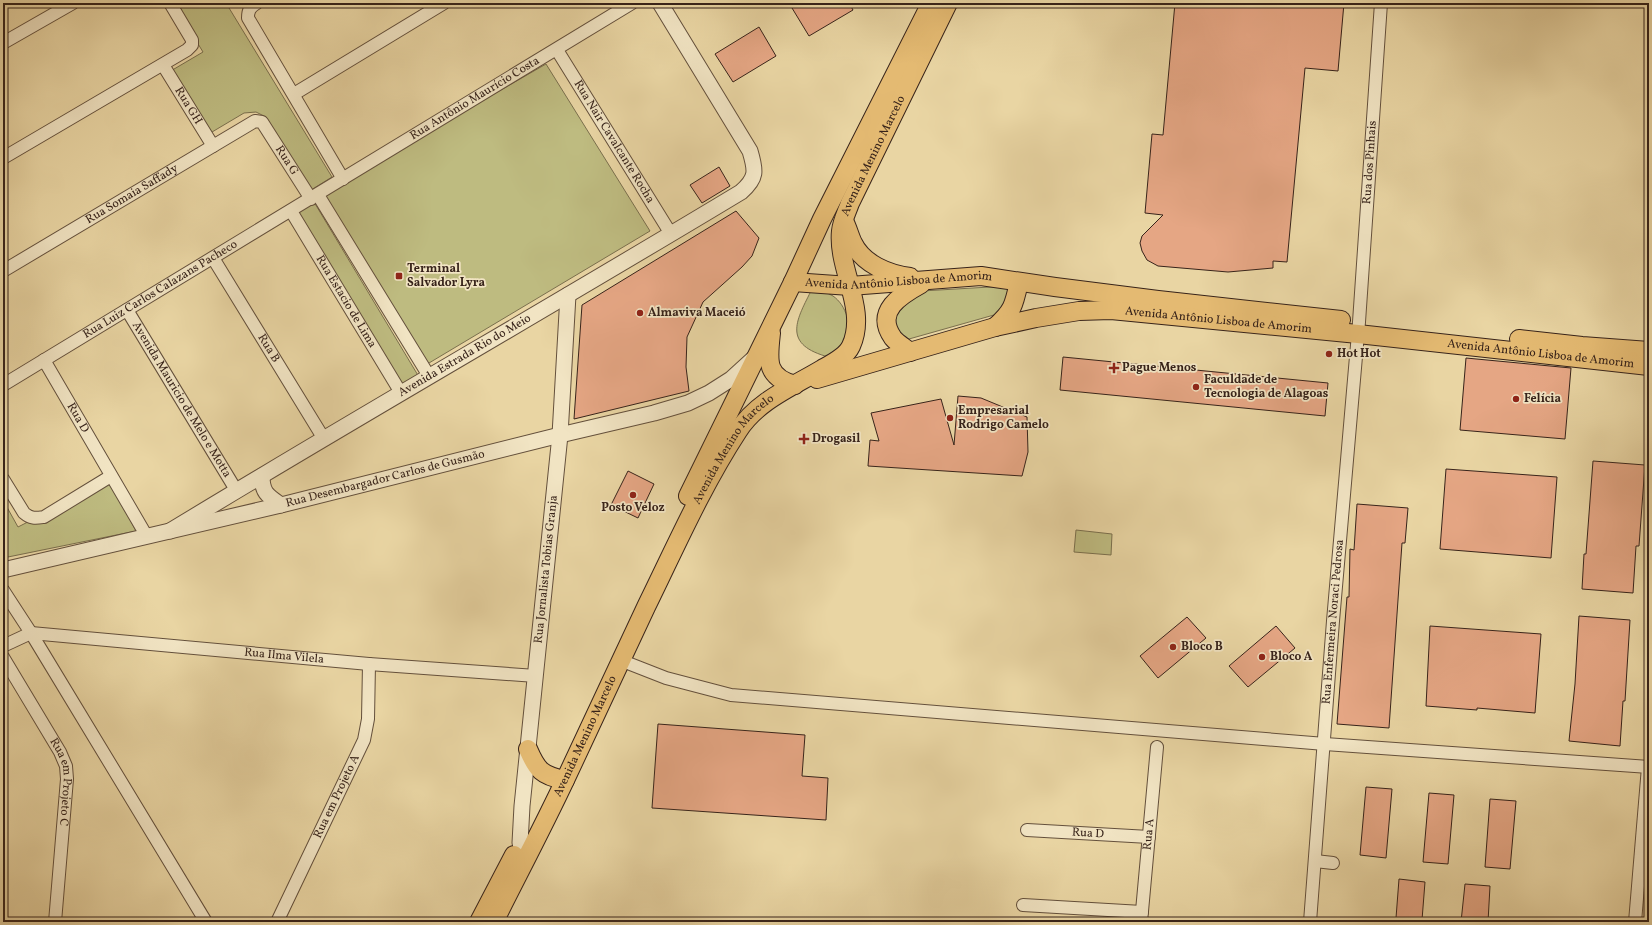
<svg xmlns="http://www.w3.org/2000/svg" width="1652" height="925" font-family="Vollkorn,serif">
  <rect width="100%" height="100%" fill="#e9d5a3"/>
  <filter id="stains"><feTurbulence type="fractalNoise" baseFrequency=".005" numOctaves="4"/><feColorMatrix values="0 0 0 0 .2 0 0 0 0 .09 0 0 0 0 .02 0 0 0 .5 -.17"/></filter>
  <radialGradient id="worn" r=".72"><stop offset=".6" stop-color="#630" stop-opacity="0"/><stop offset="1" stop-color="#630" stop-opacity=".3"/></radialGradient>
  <path fill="#bebb80" stroke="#7a6f4d" d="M173,3h53l106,174 -21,13 -45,-73 -10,-5 -12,1 -37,22 -38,-63 34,-20z
    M546,64l104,167 -226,135 -102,-173z
    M314,202l105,175 -16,9 -105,-175z
    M1007,286l4,8 -10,19 -92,26 -15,-6 -2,-20 30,-22z
    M812,289c7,2 15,3 21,7 13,9 20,30 12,45 -5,7 -13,12 -20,15 -43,-13 -28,-37 -13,-67z
    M111,483l25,48 -133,27v-58l15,27 47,-24z
    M1076,530l36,4 -1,21 -37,-3z"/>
  <path fill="#e5a684" stroke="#37231a" d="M800,3h49l4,7 -44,26 -17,-28z
    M1175,3h169l-6,68 -33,-3 -18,194 -14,-1v7l-45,4 -70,-6 -11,-6 -5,-9 -2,-8 2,-7 21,-21 -18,-2 7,-79 11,1z
    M759,27l17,29 -43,26 -18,-28z
    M719,167l11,19 -28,17 -12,-18z
    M736,211l23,27 -7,18 -10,11 -39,35 -16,35 -1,30 3,24 -115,28 8,-114z
    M1063,357l265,26 -3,33 -265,-26z
    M1466,358l105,10 -6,71 -105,-9z
    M958,396l23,2 46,19 1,35 -6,24 -154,-10 2,-26 9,1 -8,-28 70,-14 13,46z
    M1593,461l52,4 -6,81h-3l-3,47 -51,-4 2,-35h2z
    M1446,469l111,8 -6,81 -111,-9z
    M628,471l26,13 -16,34 -27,-13z
    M1357,504l51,4 -3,35h-3l-13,185 -52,-4 10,-127h2l1,-48 4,1z
    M1579,616l51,4 -5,81h-2l-3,45 -51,-5 6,-57z
    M1187,617l19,21 -48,40 -18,-22z
    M1276,626l19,22 -47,39 -19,-21z
    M1430,626l111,8 -6,79 -58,-5v2l-51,-4z
    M658,724l147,11 -3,41 26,2 -2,42 -174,-12z
    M1366,787l26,2 -6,69 -26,-3z
    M1429,793l25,2 -6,69 -25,-2z
    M1490,799l26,2 -6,68 -25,-2z
    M1399,879l26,3 -3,38h-3v2h-14v-3l-9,-1z
    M1465,884l25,2 -2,36h-27z"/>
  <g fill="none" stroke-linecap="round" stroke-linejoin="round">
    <g stroke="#64503c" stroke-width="14">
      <g id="minor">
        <path d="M257,3c-7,4 -9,7 -9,15l95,161"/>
        <path d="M3,43l70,-40"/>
        <path id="s1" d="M557,50l114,184"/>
        <path id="s2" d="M163,65l50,81"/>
        <path d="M294,94l150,-91"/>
        <path d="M3,158l184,-108 5,-5v-5l-22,-37"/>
        <path d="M318,195l111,181"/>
        <path id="s3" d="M291,211l110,182"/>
        <path id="s4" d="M213,258l111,181"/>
        <path id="s5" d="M3,271l252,-150 7,1 49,77"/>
        <path id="s6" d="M127,310l109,180"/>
        <path id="s7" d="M44,360l102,175"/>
        <path id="s8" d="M3,385l629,-382"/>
        <path d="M3,479l21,34c7,6 12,5 20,4l67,-41"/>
        <path d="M3,590l28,43 175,289"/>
        <path id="s9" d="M3,646l28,-13 338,31 167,12"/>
        <path id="s10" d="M3,657l57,95 6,14 1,13 -12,143"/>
        <path d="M620,660l46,18 65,17 594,49 324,23"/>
        <path id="s11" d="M1027,830l122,7"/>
        <path d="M1315,861l18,2"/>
        <path d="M1023,905l119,7"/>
        <path id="s12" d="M277,922l87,-182 4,-21 1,-55"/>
        <path id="s13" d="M1141,922l16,-175"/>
        <path id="s14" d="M1310,922l23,-301 26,-299 22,-319"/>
        <path d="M1635,922l13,-155"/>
      </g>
    </g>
    <g stroke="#64503c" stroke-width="17">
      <g id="tertiary">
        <path d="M262,476c0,17 6,20 19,29"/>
        <path id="s15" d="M170,531c189,-115 382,-225 571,-339 16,-14 15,-21 9,-41l-90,-148"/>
        <path id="s16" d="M3,570l278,-65 279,-70 94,-22 34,-10 21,-10 22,-14 23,-21"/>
        <path id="s17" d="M520,843l2,-37 38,-371 8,-140"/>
      </g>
    </g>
    <g stroke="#37231a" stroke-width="20">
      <g id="primary">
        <path d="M845,223c3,6 5,14 8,20 10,21 35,31 57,34"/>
        <path id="s18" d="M793,282l57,4 131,-10 74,11 103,13 183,20"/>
        <path d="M995,327c18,-16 19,-22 24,-45"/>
        <path d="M771,333c-3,27 -6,44 24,52"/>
        <path d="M1519,339l63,7 67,5"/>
        <path d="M910,352c-6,-5 -13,-9 -17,-14 -19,-27 8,-43 28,-54"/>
        <path id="s19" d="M817,379l178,-52 41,-9 43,-7 32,-1 247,24 291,32"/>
        <path d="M688,496l105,-214 29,-63 109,-216"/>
        <path d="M528,749c9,21 14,27 37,31"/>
        <path d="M479,922l35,-67"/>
        <path id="s20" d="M494,922c24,-48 49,-95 72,-144 27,-57 53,-114 80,-171 29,-59 56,-121 92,-176 19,-30 54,-44 84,-62 9,-5 24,-12 29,-23 17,-37 -14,-77 -10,-115 1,-10 6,-19 9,-28l98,-200"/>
      </g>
    </g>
    <use href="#minor" stroke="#f1e4c3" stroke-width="12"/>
    <use href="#tertiary" stroke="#f1e4c3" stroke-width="15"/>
    <use href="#primary" stroke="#e4ba72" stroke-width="18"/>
  </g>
  <g fill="#8f2418" stroke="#f1e4c3" stroke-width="1.5">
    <rect x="395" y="272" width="8" height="8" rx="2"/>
    <circle cx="640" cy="313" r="4"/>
    <circle cx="1329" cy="354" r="4"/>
    <path d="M1112 362h4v4h4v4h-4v4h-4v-4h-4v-4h4z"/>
    <circle cx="1196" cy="387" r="4"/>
    <circle cx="1516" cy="399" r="4"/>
    <circle cx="950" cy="418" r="4"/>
    <path d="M802 433h4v4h4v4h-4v4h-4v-4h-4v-4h4z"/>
    <circle cx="633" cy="495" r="4"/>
    <circle cx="1173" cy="647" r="4"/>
    <circle cx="1262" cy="657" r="4"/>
  </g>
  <g text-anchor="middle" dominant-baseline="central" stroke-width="3.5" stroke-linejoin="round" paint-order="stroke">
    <g font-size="12" fill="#37231a" stroke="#f1e4c3">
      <text stroke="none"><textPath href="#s8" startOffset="552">Rua Antônio Maurício Costa</textPath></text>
      <text stroke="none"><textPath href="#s2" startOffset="48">Rua GH</textPath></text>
      <text stroke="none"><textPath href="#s1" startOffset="108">Rua Nair Cavalcante Rocha</textPath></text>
      <text stroke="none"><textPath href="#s20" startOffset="891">Avenida Menino Marcelo</textPath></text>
      <text stroke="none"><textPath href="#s5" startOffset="346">Rua G</textPath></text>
      <text stroke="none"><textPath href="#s14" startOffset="762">Rua dos Pinhais</textPath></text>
      <text stroke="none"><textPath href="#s5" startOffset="150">Rua Somaia Saffady</textPath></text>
      <text stroke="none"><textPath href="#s18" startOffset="106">Avenida Antônio Lisboa de Amorim</textPath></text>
      <text stroke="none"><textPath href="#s8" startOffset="184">Rua Luiz Carlos Calazans Pacheco</textPath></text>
      <text stroke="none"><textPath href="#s3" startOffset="106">Rua Estacio de Lima</textPath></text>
      <text stroke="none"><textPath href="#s19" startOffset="411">Avenida Antônio Lisboa de Amorim</textPath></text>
      <text stroke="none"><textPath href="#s4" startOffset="106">Rua B</textPath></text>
      <text stroke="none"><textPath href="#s19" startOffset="735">Avenida Antônio Lisboa de Amorim</textPath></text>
      <text stroke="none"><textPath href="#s15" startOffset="343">Avenida Estrada Rio do Meio</textPath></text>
      <text stroke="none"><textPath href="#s6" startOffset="105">Avenida Mauricio de Melo e Motta</textPath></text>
      <text stroke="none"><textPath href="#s7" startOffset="67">Rua D</textPath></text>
      <text stroke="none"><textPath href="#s20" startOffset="531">Avenida Menino Marcelo</textPath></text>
      <text stroke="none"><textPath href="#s16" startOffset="393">Rua Desembargador Carlos de Gusmão</textPath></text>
      <text stroke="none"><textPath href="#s17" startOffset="275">Rua Jornalista Tobias Granja</textPath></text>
      <text stroke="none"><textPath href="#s14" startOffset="301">Rua Enfermeira Noraci Pedrosa</textPath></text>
      <text stroke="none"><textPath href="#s9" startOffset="285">Rua Ilma Vilela</textPath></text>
      <text stroke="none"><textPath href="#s20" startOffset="207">Avenida Menino Marcelo</textPath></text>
      <text stroke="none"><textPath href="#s10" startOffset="141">Rua em Projeto C</textPath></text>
      <text stroke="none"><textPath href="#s12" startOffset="139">Rua em Projeto A</textPath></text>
      <text stroke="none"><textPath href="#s11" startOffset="61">Rua D</textPath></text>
      <text stroke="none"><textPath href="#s13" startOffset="88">Rua A</textPath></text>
    </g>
    <g font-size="12" font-weight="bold" fill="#37231a" stroke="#f1e4c3" text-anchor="start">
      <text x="407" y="269">Terminal<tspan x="407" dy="14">Salvador Lyra</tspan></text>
      <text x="648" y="313">Almaviva Maceió</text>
      <text x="1337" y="354">Hot Hot</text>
      <text x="1122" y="368">Pague Menos</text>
      <text x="1204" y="380">Faculdade de<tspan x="1204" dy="14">Tecnologia de Alagoas</tspan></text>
      <text x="1524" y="399">Felícia</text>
      <text x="958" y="411">Empresarial<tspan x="958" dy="14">Rodrigo Camelo</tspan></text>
      <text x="812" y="439">Drogasil</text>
      <text x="633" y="508" text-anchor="middle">Posto Veloz</text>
      <text x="1181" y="647">Bloco B</text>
      <text x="1270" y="657">Bloco A</text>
    </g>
  </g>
  <rect width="1652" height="925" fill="none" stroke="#e9d5a3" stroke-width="16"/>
  <rect x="4" y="4" width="1644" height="917" fill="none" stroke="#37231a" stroke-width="2"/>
  <rect x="8" y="8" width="1636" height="909" fill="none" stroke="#37231a"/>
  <rect width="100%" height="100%" filter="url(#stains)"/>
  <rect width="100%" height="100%" fill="url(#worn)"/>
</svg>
